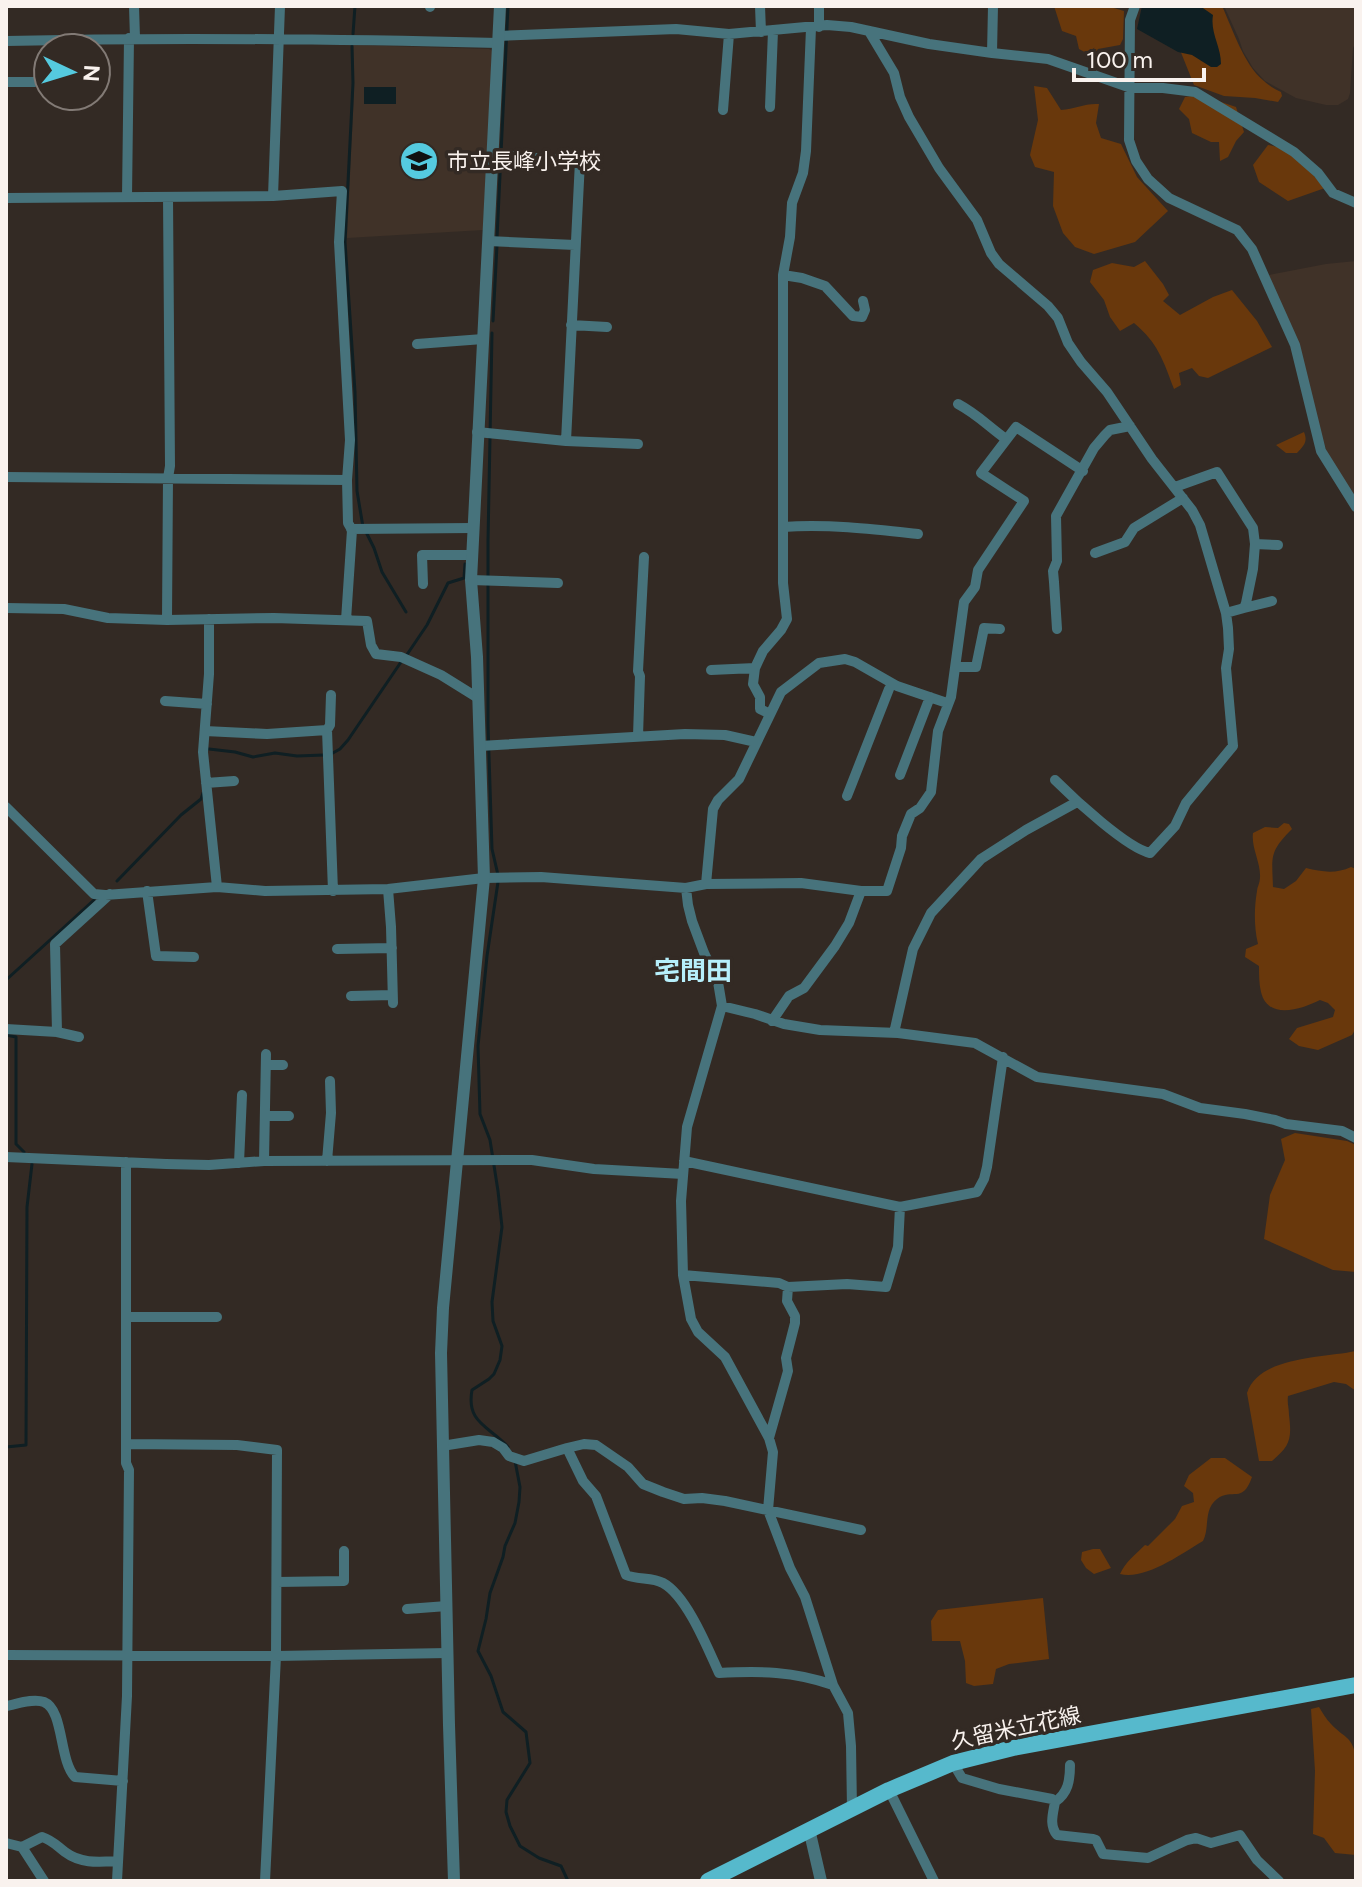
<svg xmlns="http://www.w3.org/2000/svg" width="1362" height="1887" font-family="Figtree,'Noto Sans JP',sans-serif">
  <rect width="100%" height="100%" fill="#332a24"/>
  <path fill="#403228" d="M1224,6h132v36l-3,6 -3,45 -2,6 -10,6h-12l-30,-7 -31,-17 -12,-13 -10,-17 -4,-12z
    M353,45l136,4 4,2 -10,179 -136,8 7,-146z
    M1356,261v238l-28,-44 -59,-180 57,-11z"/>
  <path fill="#69380c" d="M1054,6h53l17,5 -1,28 -3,6 -22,4 -6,7 -13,-7 -3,-13 -14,-5z
    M1181,6h41c11,24 22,59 42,75 5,5 11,8 17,11l1,4 -4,6 -23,-4 -31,-2 -30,-11 -14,-35z
    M1034,86l13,2 14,22c14,-1 24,-7 38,-6l-3,19 5,15 20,6 16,33 31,34 -33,31 -41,12 -19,-7 -12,-14 -10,-27 1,-34 -19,-5 -5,-12 8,-35z
    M1192,96l20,3 24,8 8,25 -8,9 -8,16 -8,4 -1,-19h-8l-19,-9 -3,-14 -10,-10 6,-12z
    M1268,145c24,3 41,26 57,43l-37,13 -29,-19 -6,-17z
    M1145,261l18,23 6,11 -6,6 17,14 33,-18 19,-7 25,31 15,26 -64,31 -9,-2 -7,-8 -13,5 2,12 -7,4c-11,-29 -16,-46 -40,-66l-14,8 -10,-14 -6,-17 -14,-18 3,-12 19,-7 22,4z
    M1304,432c4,10 0,13 -7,21h-11l-10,-8z
    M1284,823l5,1 3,5c-23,23 -20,27 -19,58l11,2 12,-8 10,-13c16,4 30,6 45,-1l5,2v159l-4,7 -34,15 -19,-4 -10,-7 8,-11 36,-11 2,-7 -7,-7 -8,-3c-18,9 -52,21 -59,-8 -2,-8 -2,-18 -2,-26l-14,-9 1,-8 12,-5c-4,-17 -4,-35 -1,-53 0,-4 3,-8 3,-13 1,-15 -9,-30 -7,-45l12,-6 13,1z
    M1295,1133l52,8 9,4v127l-23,-2 -69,-31 6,-44 15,-35 -4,-21z
    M1356,1351v40l-10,-7 -12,-2 -46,14c-1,7 1,12 1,19 3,24 1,31 -17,46h-13l-12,-68c12,-37 76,-35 109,-42z
    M1211,1458h14l27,19c-10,28 -19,10 -35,22 -14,11 -7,29 -14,42 -22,13 -57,39 -83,33 6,-13 15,-19 25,-29l3,1 27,-27 7,-13 12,-4 -1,-9 -9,-7 5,-11z
    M1093,1549h7l11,19 -17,6 -8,-6 -5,-8 1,-8z
    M1043,1598l6,61 -40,5 -13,5 -3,15 -19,2 -8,-3 -1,-22 -5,-20h-28l-1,-20 7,-11z
    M1319,1707c3,5 7,12 12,17 13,14 20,11 25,32v99l-21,-2 -11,-15 -11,-4 2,-63 -4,-62z"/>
  <path fill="#0f1f23" d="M1142,6h58l13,9c-3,18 8,31 8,49l-4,3h-6l-19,-12 -14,-3 -41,-23z
    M364,87h32v17h-32z"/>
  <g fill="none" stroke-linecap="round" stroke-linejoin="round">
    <path stroke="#0f1f23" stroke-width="3" d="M353,34l2,-28
      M352,46l1,37 -8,159 10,150 2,99 6,36
      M497,238l11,-232
      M493,321l4,-76
      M492,333l-4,208v184l4,124 6,26
      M367,534l7,14 8,24 24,40
      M406,656l21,-31 21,-42 16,-5 1,-14
      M209,749l26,3 18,5 22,-4 22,3 27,-1
      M331,754l9,-5 8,-9 53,-78
      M117,881l64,-66 20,-16 2,-6
      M498,882l-11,74 -9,90 2,68 10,26 8,51 4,36 -10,75 1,19 9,25 -2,14 -6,14 -5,5 -17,11c-6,33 17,36 36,57
      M6,980l88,-80
      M6,1035l10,2v107l8,8
      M6,1447l20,-2 1,-238 5,-43
      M515,1461l5,26 -1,15 -4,21 -10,23 -2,11 -13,36 -4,26 -8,32 13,25 12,36 23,20 4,31 -23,37 -1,12 4,14 10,20 19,12 22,8 7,15"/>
    <path stroke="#47737c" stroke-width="10" d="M134,6l1,32
      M760,6l1,26
      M1135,6l-5,14 -1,120 7,21 12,18 21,19 68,32 15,19 43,96 26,106 35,56
      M430,7v-1
      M819,27v-21
      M870,33l24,40 6,24 9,20 30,51 38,52 14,33 8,11 49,42 10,12 10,25 13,19 26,30 45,67 40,51 8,15 26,88 2,15 1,21 -3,19 7,78 -47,57 -11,23 -25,27c-23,-5 -76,-54 -95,-73
      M498,36l178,-7 53,5 98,-9 24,2 78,17 63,9 56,6 83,29h32l32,4 99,60 24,21 15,20 23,10
      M6,41c164,-4 328,-2 492,2
      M992,53l1,-47
      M6,82h29
      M770,107l3,-76
      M723,110l6,-76
      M492,155l88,6 -14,280
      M273,196l7,-190
      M127,197l2,-159
      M6,198l267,-2 69,-5 -3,51 11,198 -3,40 1,43 4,7 -6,90
      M488,241l87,4
      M783,275l19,3 23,8 28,30 9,1 3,-7 -2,-9
      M571,325l36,2
      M417,344l66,-5
      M958,404c19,10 30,22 48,35
      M477,432l89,9 72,3
      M6,477l341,3
      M1175,487l42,-15 36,56 2,16 -2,25 -7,34 -2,5 -18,5
      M783,527c46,-3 89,2 135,7
      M351,529l122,-1
      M1255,544l23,1
      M1095,553l30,-11 9,-14 49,-30
      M471,580l87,3
      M423,584l-1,-29h50
      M6,608l58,1 44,9 59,2 107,-2 93,3 4,24 5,9 25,3 40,18 37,23
      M1244,608l28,-7
      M209,619v55l-6,78 14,135
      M167,620l1,-142 2,-12 -2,-269
      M1057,629l-3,-47 -1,-11 4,-10 -1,-45 38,-68 11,-13 5,-5 20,-4
      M956,667h20l8,-39 16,1
      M711,670l44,-2
      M165,701l42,3
      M770,714l-10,-5v-12l-7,-13 2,-16 8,-17 18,-21 6,-11 -4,-36v-308l7,-38 2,-34 11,-30 3,-22 5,-123
      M327,730l6,161
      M205,731l62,3 60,-4 3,-5 1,-30
      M638,736l2,-60 -2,-5 6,-114
      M480,746l205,-12 40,1 31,7
      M900,775l30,-78
      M206,783l28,-2
      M847,796l42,-107
      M6,807l88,87 11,1 112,-8 48,4 123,-2 96,-11 57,-1 145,11 20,-4 95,-1 60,8h26l14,-43 1,-12 9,-22 9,-6 11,-16 7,-61 13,-34 13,-95 11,-15 3,-17 46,-69 -43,-28 35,-46 67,44
      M706,884l7,-75 5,-9 21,-21 42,-87 38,-29 26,-4 10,3 42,24 50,17
      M686,888l2,17 4,16 12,32 14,29 4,24 -35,121 -6,74 2,74 8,44 7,13 27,25 44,81 4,14 -5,58 22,58 15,29 28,88 15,28 3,33 1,63
      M388,889l3,38 2,76
      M147,891l9,65 38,1
      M337,949l55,-1
      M351,996l41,-1
      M722,1006l33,8 29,10 36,6 78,3 77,10 62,34 126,17 37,14 45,6 30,6 11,4 56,7 14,7
      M772,1021l17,-25 15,-8 31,-42 14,-23 12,-32
      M6,1029l51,3 -2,-88 55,-50
      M57,1032l22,5
      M894,1033l19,-84 18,-36 50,-54 45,-29 51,-28
      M266,1065h17
      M265,1116h24
      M6,1157l160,7 43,1 55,-4 268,-1 62,9 89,5
      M264,1161l2,-107
      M327,1161l4,-48 -1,-32
      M684,1161l216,46 77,-15 7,-13 3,-12 16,-110
      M239,1163l3,-68
      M683,1275l96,8 9,4 59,-3 39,3 12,-40 2,-40
      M126,1317h91
      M769,1438l19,-67 -2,-13 9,-35v-7l-8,-15 1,-14
      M127,1444l110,1 40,5 -1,206 -11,225
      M442,1446l37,-6 14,2 10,6 6,8 15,5 43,-13 17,-4 12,1 32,22 15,17 20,8 21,7 18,-1 23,3 136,29
      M567,1448l16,33 13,15 30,79c12,5 26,2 37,8 24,13 45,66 56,90 41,-2 74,-2 114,12
      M277,1582l67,-1v-30
      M407,1609l40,-3
      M6,1655l270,1 172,-3
      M6,1706c11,-2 27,-8 38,-4 20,8 15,59 31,75l48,4
      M953,1763l9,15 37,11 53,10 3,3c-2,12 -6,23 2,33l36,4 3,1 7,14 45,4 39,-18 9,-2 15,5 29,-8 17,25 22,21
      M889,1790l45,91
      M1055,1802c13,-9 15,-21 15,-37
      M6,1843l16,4 22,34
      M22,1847l20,-10c10,3 15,9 23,15 16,12 34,10 53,9
      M117,1881l10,-185 2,-226 -3,-7v-301"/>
    <path stroke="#47737c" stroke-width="12" d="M809,1829l12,52
      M454,1881l-5,-156 -8,-372 2,-45 41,-430 -7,-221 -6,-77 29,-574"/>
    <path stroke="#56b9cc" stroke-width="16" d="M708,1881l181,-91 64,-27 60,-15 343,-63"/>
  </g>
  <defs>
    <g id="school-disc" transform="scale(2)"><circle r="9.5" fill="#55cadf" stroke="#332a24"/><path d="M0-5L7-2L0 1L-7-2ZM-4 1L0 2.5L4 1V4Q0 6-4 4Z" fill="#111"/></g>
  </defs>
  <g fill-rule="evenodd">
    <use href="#school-disc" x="419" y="161"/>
  </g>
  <g text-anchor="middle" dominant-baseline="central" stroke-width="7" stroke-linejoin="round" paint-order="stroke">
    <g font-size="22" fill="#f9f2ee" stroke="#332a24" text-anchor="start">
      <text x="447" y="161">市立長峰小学校</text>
    </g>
    <g font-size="22" fill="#f9f2ee" stroke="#332a24">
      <text transform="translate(1016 1728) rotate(-12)">久留米立花線</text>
    </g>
    <g font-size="26" font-weight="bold" fill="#b6effb" stroke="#332a24">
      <text x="693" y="971">宅間田</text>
    </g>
  </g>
  <rect width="1362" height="1887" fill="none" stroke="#f9f2ee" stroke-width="16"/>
  <g transform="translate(72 72) rotate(94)"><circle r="38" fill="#332a24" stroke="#827a75" stroke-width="2"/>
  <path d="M0-6L14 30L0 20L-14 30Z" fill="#55cadf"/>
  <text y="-12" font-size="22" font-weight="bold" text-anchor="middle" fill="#f9f2ee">N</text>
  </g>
  <path d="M1074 68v12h130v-12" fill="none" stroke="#f9f2ee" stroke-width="4"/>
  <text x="1086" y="68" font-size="24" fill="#f9f2ee" stroke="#332a24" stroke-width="6" paint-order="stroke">100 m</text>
</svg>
